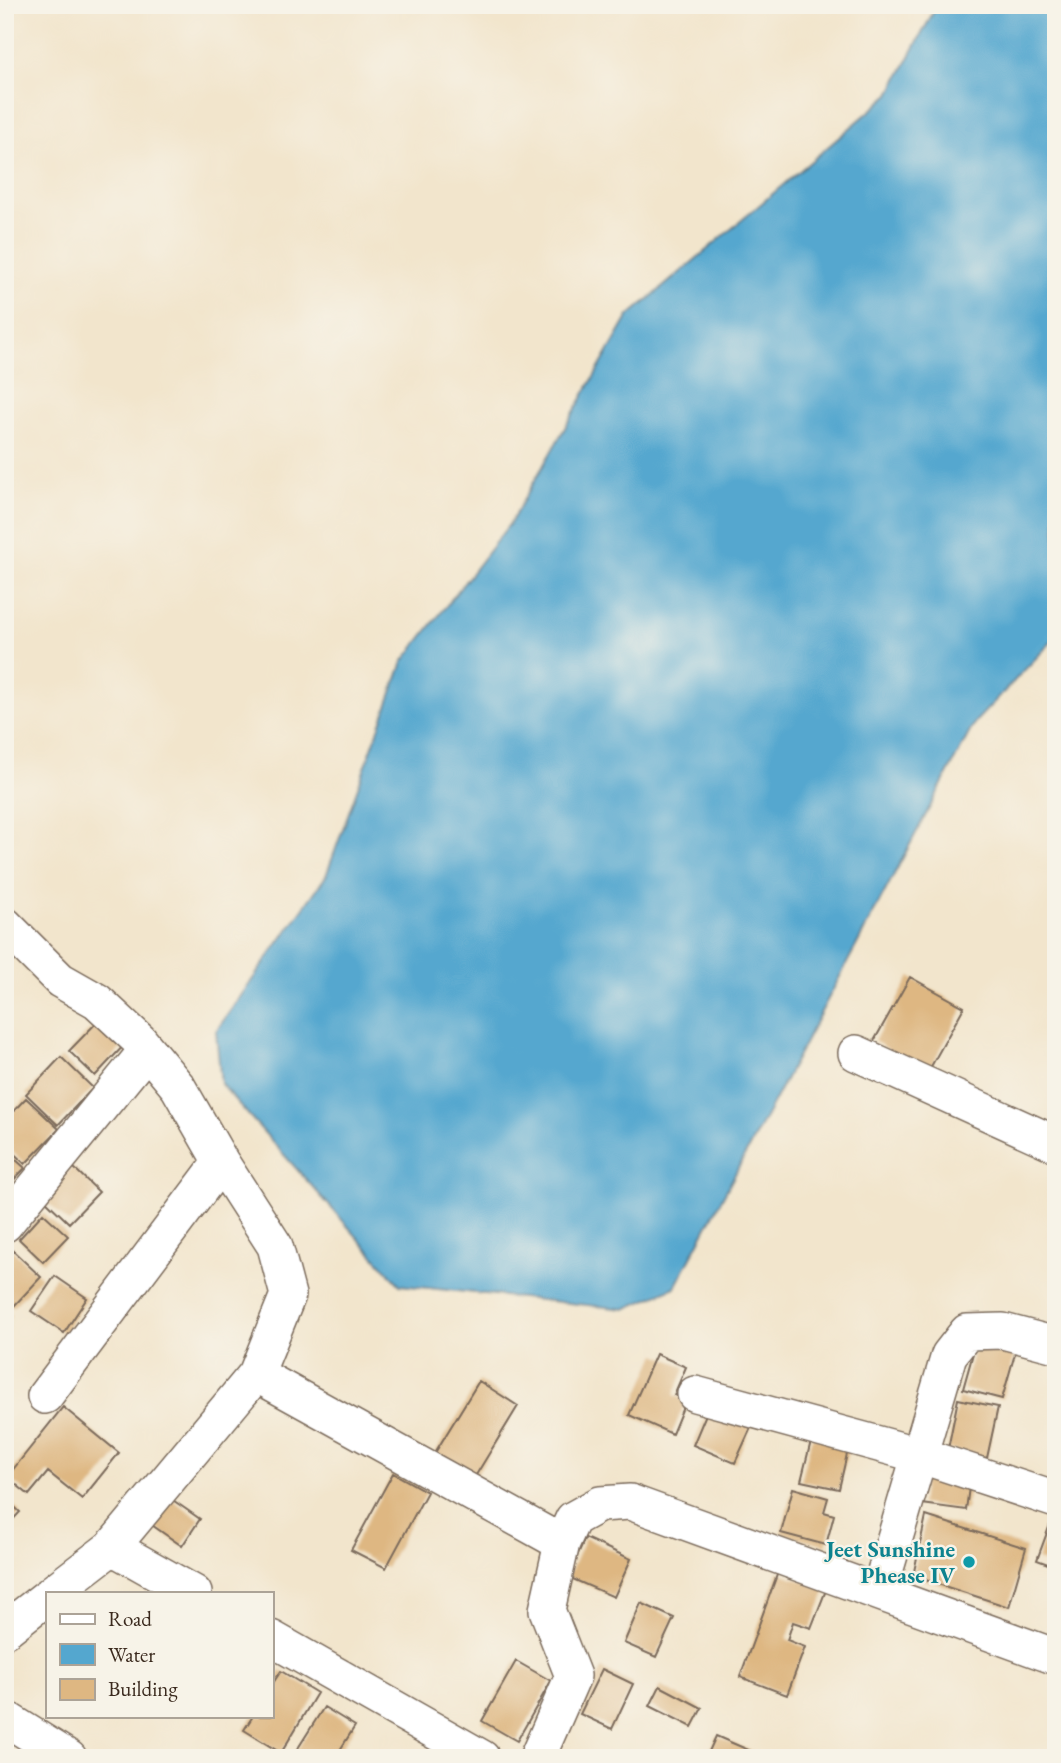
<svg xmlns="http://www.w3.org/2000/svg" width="1061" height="1763" font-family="'EB Garamond',serif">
  <rect width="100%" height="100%" fill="#f7f3e8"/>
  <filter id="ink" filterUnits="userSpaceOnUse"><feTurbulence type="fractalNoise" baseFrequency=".0143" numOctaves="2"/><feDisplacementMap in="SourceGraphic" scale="14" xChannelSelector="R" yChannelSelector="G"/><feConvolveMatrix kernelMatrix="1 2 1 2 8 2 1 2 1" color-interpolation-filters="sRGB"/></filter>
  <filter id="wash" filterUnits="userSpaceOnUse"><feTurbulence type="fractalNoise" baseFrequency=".00686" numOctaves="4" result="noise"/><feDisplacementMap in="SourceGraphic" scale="28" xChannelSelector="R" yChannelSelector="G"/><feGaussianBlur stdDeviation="1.57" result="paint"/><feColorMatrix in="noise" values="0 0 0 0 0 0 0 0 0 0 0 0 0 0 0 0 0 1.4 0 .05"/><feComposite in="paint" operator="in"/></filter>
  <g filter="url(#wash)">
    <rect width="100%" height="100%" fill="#f2e5cc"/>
    <path fill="#54a7cf" stroke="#486876" stroke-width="2" d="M937,5h119v632l-81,85 -300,565 -50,22 -225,-24 -179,-201 -5,-53 110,-155 77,-214 108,-140 118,-206 261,-222z"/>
    <g id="blocks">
      <path fill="#deb782" d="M910,977l54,30 -36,65 -54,-31z
        M103,1016l25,25 -33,35 -26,-25z
        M61,1057l32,31 -35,37 -32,-31z
        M26,1098l33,31 -34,35 -20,-19v-25z
        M5,1150l20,18 -20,21z
        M73,1167l26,25 -30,31 -25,-24z
        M43,1213l25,23 -25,26 -24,-23z
        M9,1247l32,30 -28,30 -8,-8v-48z
        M55,1276l32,22 -23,35 -33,-22z
        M5,1309l7,7 -7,7z
        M977,1339l39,11 -14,49 -39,-10z
        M656,1354l30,13 -12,28 12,5 -14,34 -43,-19z
        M479,1381l39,25 -45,74 -40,-24z
        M958,1399l40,8 -11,51 -39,-9z
        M711,1402l43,19 -19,42 -42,-18z
        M63,1407l56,46 -37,46 -34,-27 -19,23 -22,-18z
        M812,1437l37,8 -10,44 -38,-8z
        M926,1466l45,6 -5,38 -45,-6z
        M393,1473l34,19 -41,76 -35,-18z
        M793,1488l35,10 -4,14 10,3 -8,30 -45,-12z
        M167,1496l33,23 -18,27 -33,-23z
        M5,1498l15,14 -15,16z
        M1055,1511h1v56l-19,-7z
        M926,1516l100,32 -17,59 -96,-31z
        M585,1538l46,21 -17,38 -46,-20z
        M778,1572l48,18 -15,38 -18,-6 -6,18 18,7 -18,48 -47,-18z
        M641,1603l33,15 -18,39 -32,-14z
        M516,1661l35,20 -34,60 -35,-20z
        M602,1669l31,15 -21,45 -32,-15z
        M281,1671l36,22 -36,60 -37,-23 9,-14h18v-30z
        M660,1686l42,22 -10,19 -42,-21z
        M324,1707l31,19 -20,32h-33l-7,-5z
        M716,1736l51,22h-61z"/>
    </g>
  </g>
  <g filter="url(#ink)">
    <use href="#blocks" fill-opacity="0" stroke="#7b6b5b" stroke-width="2"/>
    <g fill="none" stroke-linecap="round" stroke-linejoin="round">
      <g stroke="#7b6b5b" stroke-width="38">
        <path id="minor" d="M5,925l55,55 37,21 42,39 39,47 43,75 54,84 13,49 -32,79
          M856,1053l200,91
          M5,1224l142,-174
          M695,1394l224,61 137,45
          M45,1396l176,-234
          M112,1547l144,-173 306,169
          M879,1592l70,-237 18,-23 36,-1 53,14
          M52,1593l60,-46 82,46
          M5,1630l42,-33
          M271,1638l211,120
          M5,1718l64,40
          M537,1758l36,-82 -26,-66 15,-67 11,-24 27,-15 30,-2 426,155"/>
      </g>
      <use href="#minor" stroke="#fff" stroke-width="35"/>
    </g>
  </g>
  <circle fill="#0f9aa8" stroke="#f7f3e8" stroke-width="2.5" cx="969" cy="1562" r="7"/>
  <g text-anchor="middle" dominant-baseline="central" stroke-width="5" stroke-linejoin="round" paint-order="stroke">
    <g font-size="23" font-weight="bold" fill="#0d838f" stroke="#f7f3e8" text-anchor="end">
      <text x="955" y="1549">Jeet Sunshine<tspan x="955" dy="26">Phease IV</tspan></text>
    </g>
  </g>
  <rect width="1061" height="1763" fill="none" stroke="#f7f3e8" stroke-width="28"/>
  <rect x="46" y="1592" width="228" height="126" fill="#f7f3e8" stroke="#aca397" stroke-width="2"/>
  <rect x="60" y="1614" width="35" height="10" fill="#ffffff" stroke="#aca397" stroke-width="2"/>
  <text x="108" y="1626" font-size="21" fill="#3b2a1e">Road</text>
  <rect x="60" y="1644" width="35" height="21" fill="#54a7cf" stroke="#aca397" stroke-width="2"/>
  <text x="108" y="1662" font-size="21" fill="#3b2a1e">Water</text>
  <rect x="60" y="1679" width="35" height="21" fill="#deb782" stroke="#aca397" stroke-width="2"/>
  <text x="108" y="1696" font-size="21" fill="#3b2a1e">Building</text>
</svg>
